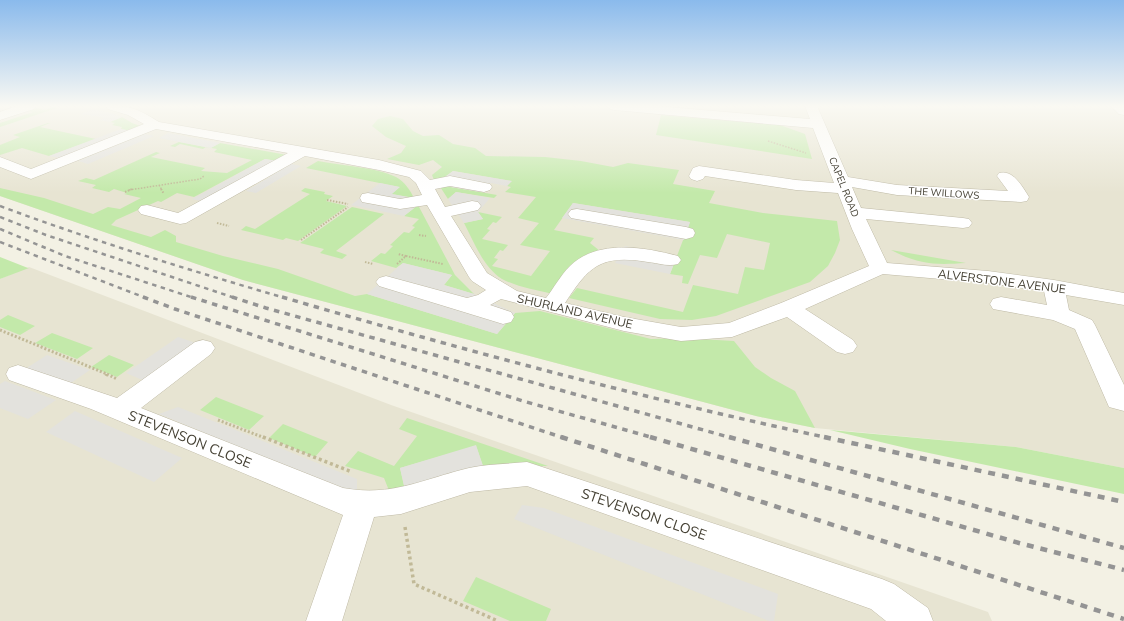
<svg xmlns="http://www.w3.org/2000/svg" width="1124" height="621" font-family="Mulish,sans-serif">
  <rect width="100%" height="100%" fill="#f3f1e4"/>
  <path fill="#e7e4d2" d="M0,106h1124v362l-108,-21 -201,-19 -59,-12 -513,-136 -243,-84z
    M29,267l362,138 597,207 4,9h-992v-342z"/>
  <path fill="#c3e9aa" d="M32,107l13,3 8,-3 4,1 -57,19v-4l33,-11 -8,-2z
    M661,115l119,10 25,9 7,25 -156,-24z
    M390,116l13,3 10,12 10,5 16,-1 14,9 22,4 11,8 59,1 36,4 32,6 15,-4 51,7 -6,14 42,7 -6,12 54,10 74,8 3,19 -5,13 -7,13 -18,16 -94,34 -24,4 -32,-1 -91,-21 8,-10 106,24 10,-27 45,9 7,-27 19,3 6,-27 -43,-9 -10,24 -17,-3 -12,29 -6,-1 1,-7 -13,-2 20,-52 -117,-19 -19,27 40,8 -4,5 10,8c-29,8 -33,20 -48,43 -16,-4 -35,-7 -50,-15 -19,-12 -28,-37 -38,-56l19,-4 -5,-7 24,5 -6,6 -3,-1 -6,7 3,1 -8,9 26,6 -5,6 -3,-1 -6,8 4,1 -6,7 39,10 19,-25 -30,-6 19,-22 -21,-5 18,-21 -31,-5 6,-5 -4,-1 4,-5 -58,-10 -15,11 -4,-2 -2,-5 10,-8 -9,-7 -14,5 -32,-6 14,-6 5,-7 -20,-9 -14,-11 6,-7z
    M122,117l10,6 11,4 -12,4 -10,-2 1,-2 -10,-2 3,-2 -5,-1z
    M48,123h2l-10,4 56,12 -47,17 -27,-8 -22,7v-10l20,-8 -7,-2z
    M179,142l31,6 10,-5 67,12 -10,6 -12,-2 -71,38 -17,-4 -16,9 -3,-1 -42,19 -5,5 40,12 14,-7 11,6v6l47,14 55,13 77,27 12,-2 130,40 18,-21 25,-2 111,28 31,-1 52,3 21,26 16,11 24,13 20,37 -59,-12 -513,-136 -243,-84v-8l44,10 49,16 15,-7 12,2 21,-11 -17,-4 3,-1 -13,-4 -5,3 -17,-4 4,-3 -18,-4 8,-3 8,2 62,-28 4,1 -9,4 54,11 -4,3 26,2 25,-13 -38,-8 3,-3 -11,-2 -3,2 -23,-5 -5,3 -5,-1z
    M318,161c21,4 61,7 78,16 9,5 14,13 18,21l-23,-4 8,-7 -93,-19z
    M439,185l58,10 -3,3 -38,-6 -8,7z
    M305,188l20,4 -1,2 9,2 -7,5 21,5 -49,35 -12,-3 -3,2 -42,-10 5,-4 9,3 55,-35 -9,-3z
    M418,205l37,70 19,19 -30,-9 8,-10 -49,-12 -7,5 -25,-7 10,-8 4,1 8,-8 -3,-1 14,-13 5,1 6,-6 -3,-1 7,-7 -15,-3z
    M352,207l32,7 -48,37 11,4 -5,4 -22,-6 4,-4 -24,-6z
    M891,250l75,13c-31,2 -46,2 -75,-13z
    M0,257l28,11h1l-29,11z
    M8,315l27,11 -15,9 -20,-8v-7z
    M52,333l41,15 -16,11 -42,-16z
    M109,355l25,10 -17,12 -26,-10z
    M216,397l48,19 -15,14 -49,-20z
    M407,418l141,48h-65l-7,-20 -76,22 5,22 -15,3 -6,-15 -39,-12 13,-15 36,15 23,-30 -18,-7z
    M283,424l45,18 -13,15 -46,-19z
    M830,430l186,17 108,21v26l-214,-45z
    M476,577l75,32 -5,12h-36l-47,-20z"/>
  <path fill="#e3e2dd" d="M93,109l18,4 11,4 -12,5 -11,-2 5,-2 -23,-4z
    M121,129l10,2 -72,27 -10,-2z
    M168,133l52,10 -9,5 -52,-10z
    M145,134l9,2 -66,28 -10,-3z
    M265,159l12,2 -72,41 -13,-3z
    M291,164l10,2 -45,27 -10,-2z
    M453,171l59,10 -5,5 -16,-3 -10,9 -42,-7 -1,-3z
    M380,183l20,4 -8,7 22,4 4,7 -14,11 -53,-11z
    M456,192l34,6 -12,14 5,7 -19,4 -16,-24z
    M573,203l117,19 -6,18 -122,-22z
    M625,246l52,10 -7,18 -55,-11z
    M403,263l49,12 -8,10 30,9 41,19 -18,21 -130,-40z
    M178,337l21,7 -52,38 -21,-9z
    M47,355l43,15 -25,17 -43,-16z
    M5,381l51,19 -28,19 -28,-11v-24z
    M178,407l179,72v12h-12l-186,-77z
    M75,411l107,47 -28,24 -108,-50z
    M476,445l7,21 -78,24 -5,-22z
    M522,505l22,3 234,86 -4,27h-5l-255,-102z"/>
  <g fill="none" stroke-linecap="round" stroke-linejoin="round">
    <g stroke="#bfbaa6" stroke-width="1">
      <path id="minor" d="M17,106h19l-2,3 -34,11v-8z
        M106,106c26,0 30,2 53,16l220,38 42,11 9,9 20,-4 40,8 2,3 -2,3 -6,2 -34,-6 -15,3 10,18 27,-6 6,1 3,4 -3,4 -27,6 36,57 30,18 29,7c8,-10 14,-22 24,-32 28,-27 74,-19 108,-10l3,4 -3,4c-10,3 -20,-1 -30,-2 -47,-8 -59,4 -83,41l59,14 57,10 48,-4 52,-20 88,-37 -17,-37 -14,-36 -42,-3 -91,-14 -2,3 -6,2 -6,-2 -2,-3 4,-8 6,-2 97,14 38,3 -21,-55 -199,-18 -4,-1 -2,-3h47l155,13 -5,-13h12l31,71 49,8 111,6 -11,-15 2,-3c14,-4 23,13 30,24l-2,4 -6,1 -124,-7 -45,-8 9,21 102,10 6,1 3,4 -3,4 -6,1 -97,-9 21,44 101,8 66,9 70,13v12l-58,-10 3,15 23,10 3,5 29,60v26l-15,-4 -34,-78 -22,-9 -60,-11 -3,-5 3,-5 8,-2 46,8 -3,-14 -56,-8 -105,-9 -78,35 48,31 4,6 -4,6 -8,2 -8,-2 -50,-35 -55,20 -51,4 -57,-10 -123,-32 -11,6 21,7 3,5 -3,5 -8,2 -124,-38 -3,-4 3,-4 7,-2 81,22 11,-3 8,-5 -14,-9 -3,-4 -42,-72 -27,4 -38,-7 -2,-4 2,-4 6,-1 32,6 22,-4 -6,-12 -7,-6 -30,-7 -74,-14 -119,67 -6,1 -39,-10 -3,-4 3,-4 6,-1 31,8 110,-60 -132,-24 -125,50 -31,-12v-10l31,12 113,-45 -16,-9 -20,-6z
        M1111,106h13v9l-5,-1z
        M577,209l109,18 7,2 2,4 -2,4 -7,2 -115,-21 -3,-4 3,-4z
        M203,340l8,2 4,6 -4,6 -70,54 202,80c49,9 80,-9 126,-20 18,-4 39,-4 58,-6l355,117 12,5 34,24 5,13h-47l-15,-12 -344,-123 -57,6 -69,22 -27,3 -32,104h-36l37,-106 -252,-106 -82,-29 -3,-6 3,-6 9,-3 99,33 78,-56z"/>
    </g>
    <path stroke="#c1b997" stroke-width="1.5" stroke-dasharray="1.5 1.5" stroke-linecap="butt" d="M768,141l38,12
      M159,185l3,5
      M129,190l71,-11 4,-3"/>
    <path stroke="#c1b997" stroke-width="2" stroke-dasharray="1.5 1.5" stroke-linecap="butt" d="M161,189l3,5
      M125,192l7,-3
      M327,200l21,4
      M217,223l12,3
      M419,235l7,1
      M301,240l47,-33
      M406,256l37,8
      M365,262l8,2
      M397,264l9,-8 -8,-2"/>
    <path stroke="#c1b997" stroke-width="3" stroke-dasharray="2 2" stroke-linecap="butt" d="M0,330l107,44 -1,2
      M107,374l10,5
      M218,420l47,18"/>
    <path stroke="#c1b997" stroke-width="3.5" stroke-dasharray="3 3" stroke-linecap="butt" d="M263,437l89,35
      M405,527l9,57 84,37"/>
    <use href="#minor" fill="#fff" fill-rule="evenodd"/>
    <path stroke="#949494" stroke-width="2.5" stroke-dasharray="4.5 4.5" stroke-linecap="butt" d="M0,206c94,35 189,64 285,92
      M0,217l46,18 189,63
      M0,229l65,27 129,42
      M0,242l146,56"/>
    <path stroke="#949494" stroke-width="3.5" stroke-dasharray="5.5 5.5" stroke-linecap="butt" d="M143,297l32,12 389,129
      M191,297l332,104 131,37
      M232,297l34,11 466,130
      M282,297c181,53 363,102 547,141"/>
    <path stroke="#949494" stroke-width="4.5" stroke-dasharray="7 7" stroke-linecap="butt" d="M561,437l563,182
      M650,437l369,106 105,27
      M729,437l395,111
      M824,437l300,65"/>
  </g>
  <linearGradient id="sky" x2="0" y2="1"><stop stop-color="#8abaec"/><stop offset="0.55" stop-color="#faf9f3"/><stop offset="1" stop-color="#faf9f3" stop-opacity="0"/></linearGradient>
  <rect width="1124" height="193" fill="url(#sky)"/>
  <g text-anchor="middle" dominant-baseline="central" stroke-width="3" stroke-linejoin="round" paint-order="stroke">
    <g font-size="10" fill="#454134" stroke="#fff">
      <text transform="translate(844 187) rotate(68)">CAPEL ROAD</text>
      <text transform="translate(944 193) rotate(4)">THE WILLOWS</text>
    </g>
    <g font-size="12" fill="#454134" stroke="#fff">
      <text transform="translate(1002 281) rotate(7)">ALVERSTONE AVENUE</text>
      <text transform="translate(575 311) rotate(13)">SHURLAND AVENUE</text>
    </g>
    <g font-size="14" fill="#454134" stroke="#fff">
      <text transform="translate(190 439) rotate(22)">STEVENSON CLOSE</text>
      <text transform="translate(644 514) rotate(19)">STEVENSON CLOSE</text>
    </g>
  </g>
</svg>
